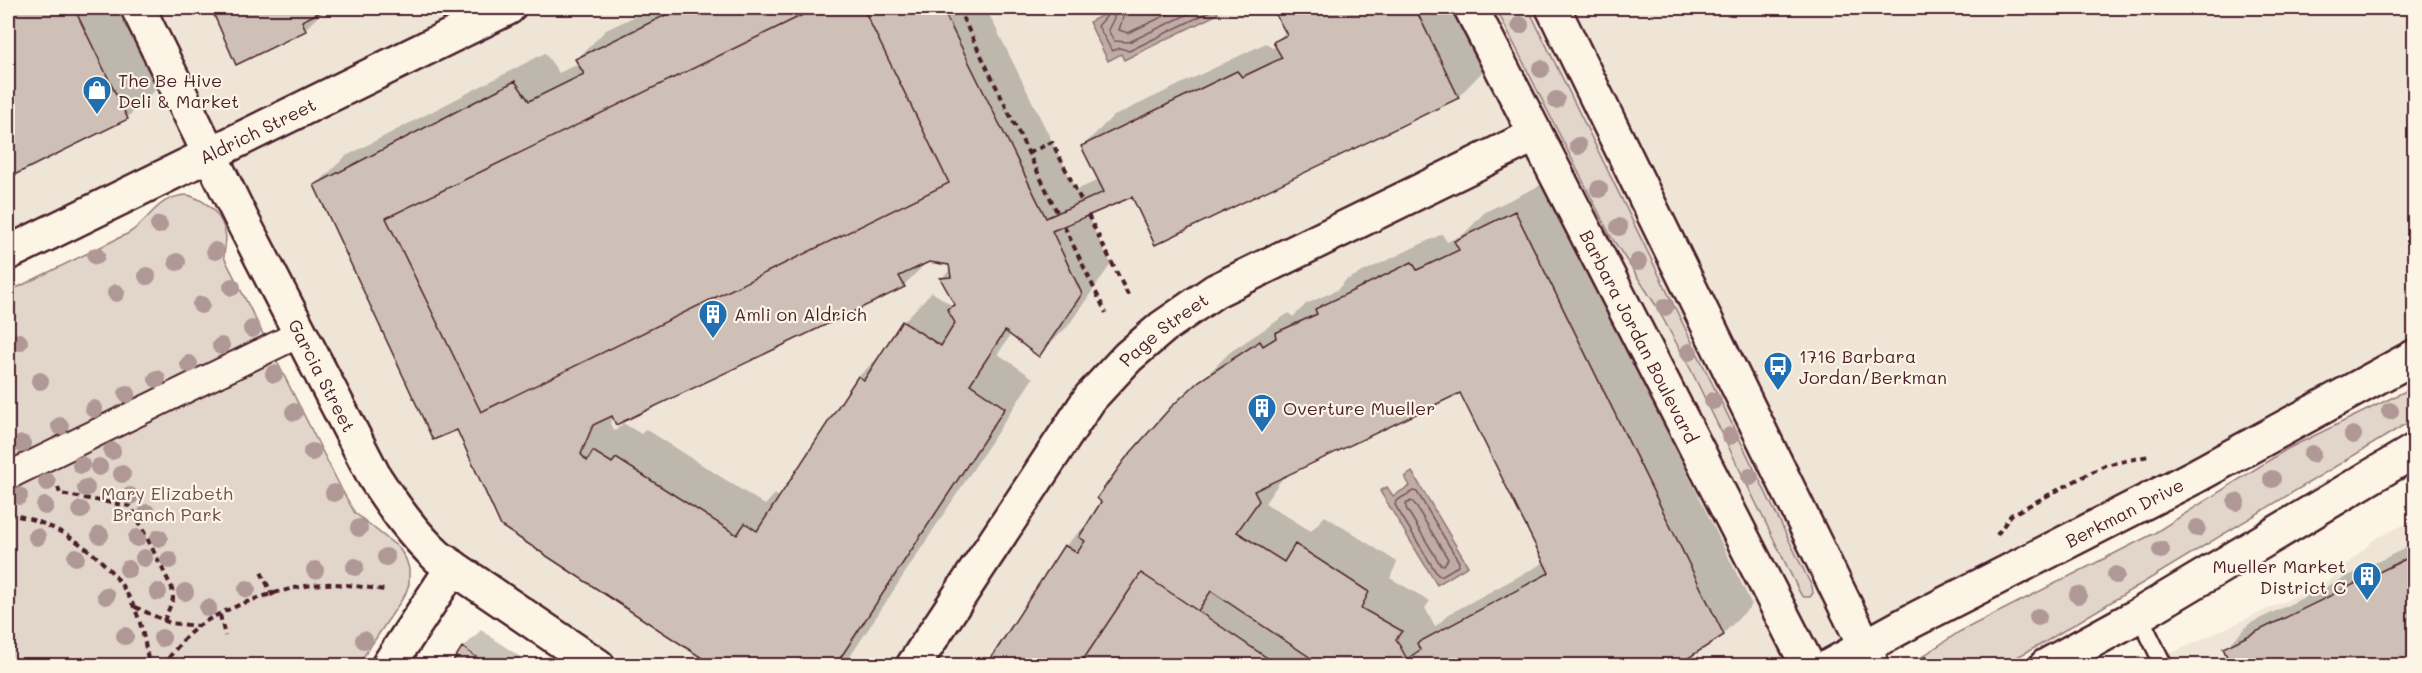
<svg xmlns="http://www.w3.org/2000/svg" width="2422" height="673" font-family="Mali,sans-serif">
  <rect width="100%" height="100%" fill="#fcf5e5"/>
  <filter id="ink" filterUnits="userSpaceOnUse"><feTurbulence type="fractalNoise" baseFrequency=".0167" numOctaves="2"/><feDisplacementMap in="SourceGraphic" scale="12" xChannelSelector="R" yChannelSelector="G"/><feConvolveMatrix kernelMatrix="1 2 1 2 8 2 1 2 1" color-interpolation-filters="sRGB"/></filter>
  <g filter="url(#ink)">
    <path fill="#eee5d7" d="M8,8h2406v349l-574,308h-1241l-161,-108 -229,-403 -201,99z
      M2414,520v145l-270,1 184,-85 48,-43z"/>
    <path fill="#e2d5ca" stroke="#967a7a" stroke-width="1.5" d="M1496,8h32l284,579 1,6 -3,4h-6l-4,-4 -109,-223 -36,-66 -45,-69z
      M188,195c20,6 35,20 38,42 0,7 -2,13 -2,20l118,233 13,23 44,35 7,11 3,10v15l-4,11 -47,70 -350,1v-374l121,-59c23,-15 28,-37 59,-38z
      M2414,387v32l-374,226 -38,20h-85l3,-7 39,-26 194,-98 134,-85z"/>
    <path fill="#c0aca5" stroke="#917474" stroke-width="1.5" d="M1097,8h123l-4,1 2,5 -94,46 -3,-6 -13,7 -19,-39 12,-6z
      M1412,472l56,94 -31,19 -57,-94 7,-4 6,9 17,-10 -5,-9z"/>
    <path fill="#0003" fill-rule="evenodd" d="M8,8h117l37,75 -34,34 -120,59z
      M213,8h114l-22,21 -68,34z
      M652,8h334l90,182 23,-10 -16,-34 29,-29 154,-74 6,5 5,-2 -2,-4 12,-11 -13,-23h184l29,59 -29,30 -326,98 -45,20 24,49 -43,62 -29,29 -28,-21 -13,20 35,24 -189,288h-127l-401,-481 30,-29 199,-103 14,20 20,-10 -3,-3 30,-30zM929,260l22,4v5l-9,9 13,25 -2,3 -21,-14 -29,30 -20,31 -24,23 -79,122 -5,-4 -10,11 -119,-76 -5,5 -18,-11 -8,8 -5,-7 3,-8 291,-131z
      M1545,183l207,422 -29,29 -49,32h-686l77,-120 26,-26 109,-138 30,-30 59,-39 4,4 13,-13 31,-14 9,-10 96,-46 5,8 17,-8 21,-22zM1461,391l84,171 -96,52 -14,13 -10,-19 5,-7 -40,-23 7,-16 -72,-46 -14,15 -46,-28 19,-27z
      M2414,544v122h-181l-8,-17 24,-25z
      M481,630l52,36h-82l12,-18z"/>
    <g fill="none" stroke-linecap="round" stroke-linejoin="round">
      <path stroke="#79575c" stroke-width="1.5" d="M1103,8l3,9 -8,9 14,25 8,-3 9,3 80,-39 2,-4
        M1112,8l2,10 -6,12 6,11 15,1 72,-34
        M1121,8l2,9 -4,13 9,3 53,-25
        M1413,491l4,1 42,70 -1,4 -17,10 -4,-2 -42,-69 1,-4z
        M1411,501l3,2 34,56 -4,6 -4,-1 -34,-56v-4z"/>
    </g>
    <path fill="#cfc0b7" stroke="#4a1f2b" stroke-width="1.5" fill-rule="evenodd" d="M8,8h66l54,111 -120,59z
      M211,8h117l-26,13 4,10 -70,34z
      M680,8h137l-431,210 95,194 468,-229 -86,-175h79l104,210 58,-26 -23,-46 156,-75 5,6 40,-19 -9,-16 14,-7 -15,-27h143l44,90 -304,147 -23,-48 -80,34 30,63 -43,63 -34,-26 -35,53 35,24 -170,258h-121l-213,-140 -44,-96 -24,10 -119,-255 201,-104 14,20 55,-27 -9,-15zM929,262l20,3 2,12 -11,1 15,27 -8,4 8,14 -14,23 -39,-25 -38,59 -6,-4 -101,155 -12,-8 -8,12 -121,-77 -4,5 -19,-12 -6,10 -6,-7 12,-29 19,-9 4,9 289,-138 -6,-11z
      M817,8h46l86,175 -468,229 -95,-194z
      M1515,211l209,424 -48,31h-353l-112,-75 -13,20 -57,-38 -62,93h-93l78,-121 13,8 8,-12 -6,-4 22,-35 -4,-4 28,-39 46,-52 28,-26 61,-40 3,5 13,-8 -1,-5 42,-19 -2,-5 97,-47 5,8 42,-20 -5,-9zM1460,393l89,180 -132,70 3,7 -13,9 -11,-20 6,-8 -41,-23 8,-16 -74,-48 -11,18 -47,-30 22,-31 -5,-10z
      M2414,555v111h-183l-8,-18z
      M1141,573l57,38 81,55h-200z
      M462,647l27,19h-39z"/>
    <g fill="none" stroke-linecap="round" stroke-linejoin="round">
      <g stroke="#4a1f2b" stroke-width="21">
        <path id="service" d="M2139,615l25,51"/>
      </g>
      <g stroke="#4a1f2b" stroke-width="30">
        <path id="pedestrian" d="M8,476l293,-143"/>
      </g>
      <g stroke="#4a1f2b" stroke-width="38">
        <g id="minor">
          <path id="s1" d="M138,8l104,212 133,258c19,29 38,56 63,79l160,109"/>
          <path id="s2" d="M8,253l500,-245"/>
          <path d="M388,666l65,-99"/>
          <path id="s3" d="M913,666l177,-268 38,-41 35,-30 52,-36 320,-156"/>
        </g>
      </g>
      <g stroke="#4a1f2b" stroke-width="38">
        <g id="tertiary">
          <path id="s4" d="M1471,8l337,658"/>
          <path d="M1553,8l312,638 7,20"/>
          <path id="s5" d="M1830,666l78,-43 286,-146 220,-120"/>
          <path d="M2046,666l93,-51 275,-164"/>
        </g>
      </g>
      <path stroke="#4a1f2b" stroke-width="4" stroke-dasharray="6 4.5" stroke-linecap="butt" d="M958,8l100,206
        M1029,153l23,-11 30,60
        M1088,215l40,80
        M1064,226l42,87
        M58,487l2,7 70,12 3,4 39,78 1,11 -9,22
        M8,514c51,8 104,44 126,93 8,17 12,40 15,59
        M1997,535l14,-20 94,-50 44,-9
        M261,572l14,28
        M135,607l35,16 28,3
        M220,615l5,21
        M1925,656l5,10
        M162,666c11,-13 24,-32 38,-41 31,-21 97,-43 135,-41 17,1 34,4 50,6"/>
      <use href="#service" stroke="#fcf5e5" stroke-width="16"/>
      <use href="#pedestrian" stroke="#fcf5e5" stroke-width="26"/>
      <use href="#minor" stroke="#fcf5e5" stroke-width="33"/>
      <use href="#tertiary" stroke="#fcf5e5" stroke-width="33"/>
    </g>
    <g fill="#af9895">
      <circle cx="1520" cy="25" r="9"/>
      <circle cx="1541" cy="69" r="9"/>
      <circle cx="1556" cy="100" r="9"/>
      <circle cx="1578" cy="146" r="9"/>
      <circle cx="1599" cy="189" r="9"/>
      <circle cx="159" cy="225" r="9"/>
      <circle cx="1619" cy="227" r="9"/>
      <circle cx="215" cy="251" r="9"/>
      <circle cx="96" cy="256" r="9"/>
      <circle cx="177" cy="262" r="9"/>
      <circle cx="1638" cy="262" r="9"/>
      <circle cx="147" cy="276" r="9"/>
      <circle cx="232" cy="287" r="9"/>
      <circle cx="116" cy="293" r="9"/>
      <circle cx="201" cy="305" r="9"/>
      <circle cx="1665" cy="307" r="9"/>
      <circle cx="252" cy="329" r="9"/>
      <circle cx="19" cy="342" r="9"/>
      <circle cx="221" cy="346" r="9"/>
      <circle cx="1689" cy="352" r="9"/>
      <circle cx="189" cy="364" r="9"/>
      <circle cx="274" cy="374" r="9"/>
      <circle cx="157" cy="379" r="9"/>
      <circle cx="40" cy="381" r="9"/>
      <circle cx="127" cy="394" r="9"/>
      <circle cx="1713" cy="401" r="9"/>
      <circle cx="94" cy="409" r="9"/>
      <circle cx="2390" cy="411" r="9"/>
      <circle cx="294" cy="412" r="9"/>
      <circle cx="60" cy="426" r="9"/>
      <circle cx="2353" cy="435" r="9"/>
      <circle cx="1730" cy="436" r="9"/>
      <circle cx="22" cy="444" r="9"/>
      <circle cx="112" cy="451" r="9"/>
      <circle cx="312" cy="452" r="9"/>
      <circle cx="2312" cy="454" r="9"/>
      <circle cx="81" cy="465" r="9"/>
      <circle cx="99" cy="467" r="9"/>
      <circle cx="122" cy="474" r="9"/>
      <circle cx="1750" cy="477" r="9"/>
      <circle cx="2272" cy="479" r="9"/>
      <circle cx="47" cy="482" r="9"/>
      <circle cx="86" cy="488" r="9"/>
      <circle cx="334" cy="493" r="9"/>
      <circle cx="19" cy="496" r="9"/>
      <circle cx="130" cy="496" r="9"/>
      <circle cx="2236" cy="502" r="9"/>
      <circle cx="45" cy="506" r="9"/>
      <circle cx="81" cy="510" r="9"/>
      <circle cx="147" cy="513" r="9"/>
      <circle cx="359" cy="528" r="9"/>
      <circle cx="2197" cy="528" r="9"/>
      <circle cx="100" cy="535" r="9"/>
      <circle cx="37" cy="537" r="9"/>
      <circle cx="137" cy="538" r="9"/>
      <circle cx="159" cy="538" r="9"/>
      <circle cx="2161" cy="550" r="9"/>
      <circle cx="76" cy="557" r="9"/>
      <circle cx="386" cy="557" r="9"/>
      <circle cx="144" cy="558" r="9"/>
      <circle cx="169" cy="560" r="9"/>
      <circle cx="355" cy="567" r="9"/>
      <circle cx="128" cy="569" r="9"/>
      <circle cx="315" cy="570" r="9"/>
      <circle cx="2116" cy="575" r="9"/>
      <circle cx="247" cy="589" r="9"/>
      <circle cx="158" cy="592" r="9"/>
      <circle cx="185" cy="592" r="9"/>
      <circle cx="2078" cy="595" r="9"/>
      <circle cx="106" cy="596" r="9"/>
      <circle cx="208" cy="608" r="9"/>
      <circle cx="2038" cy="617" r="9"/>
      <circle cx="125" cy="636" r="9"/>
      <circle cx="162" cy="638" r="9"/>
      <circle cx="364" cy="640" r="9"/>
    </g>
  </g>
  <defs>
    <g id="shop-pin" transform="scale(1.5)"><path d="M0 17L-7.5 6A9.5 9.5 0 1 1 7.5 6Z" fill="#1f6fb2" stroke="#fcf5e5"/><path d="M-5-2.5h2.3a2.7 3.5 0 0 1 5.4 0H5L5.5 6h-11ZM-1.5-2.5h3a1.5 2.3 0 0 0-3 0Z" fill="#fff"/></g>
    <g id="building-pin" transform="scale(1.5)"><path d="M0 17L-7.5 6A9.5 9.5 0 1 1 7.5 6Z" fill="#1f6fb2" stroke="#fcf5e5"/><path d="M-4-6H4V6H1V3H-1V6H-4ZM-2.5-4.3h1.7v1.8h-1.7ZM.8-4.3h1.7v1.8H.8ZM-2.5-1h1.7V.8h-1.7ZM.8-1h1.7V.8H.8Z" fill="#fff"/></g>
    <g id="bus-pin" transform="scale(1.5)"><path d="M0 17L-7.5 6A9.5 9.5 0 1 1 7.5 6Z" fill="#1f6fb2" stroke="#fcf5e5"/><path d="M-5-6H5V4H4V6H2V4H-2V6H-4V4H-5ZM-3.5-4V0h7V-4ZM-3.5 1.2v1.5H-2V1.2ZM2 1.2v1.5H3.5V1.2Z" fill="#fff"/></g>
  </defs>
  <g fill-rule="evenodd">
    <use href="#shop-pin" x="97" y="90"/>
    <use href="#building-pin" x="713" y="314"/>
    <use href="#bus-pin" x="1778" y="366"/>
    <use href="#building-pin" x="1262" y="408"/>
    <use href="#building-pin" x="2367" y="576"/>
  </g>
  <g text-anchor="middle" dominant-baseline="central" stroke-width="4.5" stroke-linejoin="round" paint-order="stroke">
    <g font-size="18" fill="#4a1f2b" stroke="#fcf5e5" text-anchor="start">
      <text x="118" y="80">The Be Hive<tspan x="118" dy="21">Deli &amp; Market</tspan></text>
      <text x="734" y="314">Amli on Aldrich</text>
      <text x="1799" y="356">1716 Barbara<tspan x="1799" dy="21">Jordan/Berkman</tspan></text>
      <text x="1283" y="408">Overture Mueller</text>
      <text x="2346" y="566" text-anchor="end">Mueller Market<tspan x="2346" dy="21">District C</tspan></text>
    </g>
    <g font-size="18" fill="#4a1f2b" stroke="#fcf5e5">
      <text stroke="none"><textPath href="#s2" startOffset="278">Aldrich Street</textPath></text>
      <text stroke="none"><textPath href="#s3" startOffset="422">Page Street</textPath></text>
      <text stroke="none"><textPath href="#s4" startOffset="369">Barbara Jordan Boulevard</textPath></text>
      <text stroke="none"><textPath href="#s1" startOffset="411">Garcia Street</textPath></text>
      <text stroke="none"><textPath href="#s5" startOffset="332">Berkman Drive</textPath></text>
    </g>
    <g font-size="18" fill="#704c53" stroke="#fcf5e5">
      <text x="167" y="493">Mary Elizabeth<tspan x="167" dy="21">Branch Park</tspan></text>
    </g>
  </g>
  <rect width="2422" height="673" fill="none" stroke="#fcf5e5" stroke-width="30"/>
  <rect x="15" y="15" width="2392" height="643" fill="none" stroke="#4a1f2b" stroke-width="2" filter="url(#ink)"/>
</svg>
